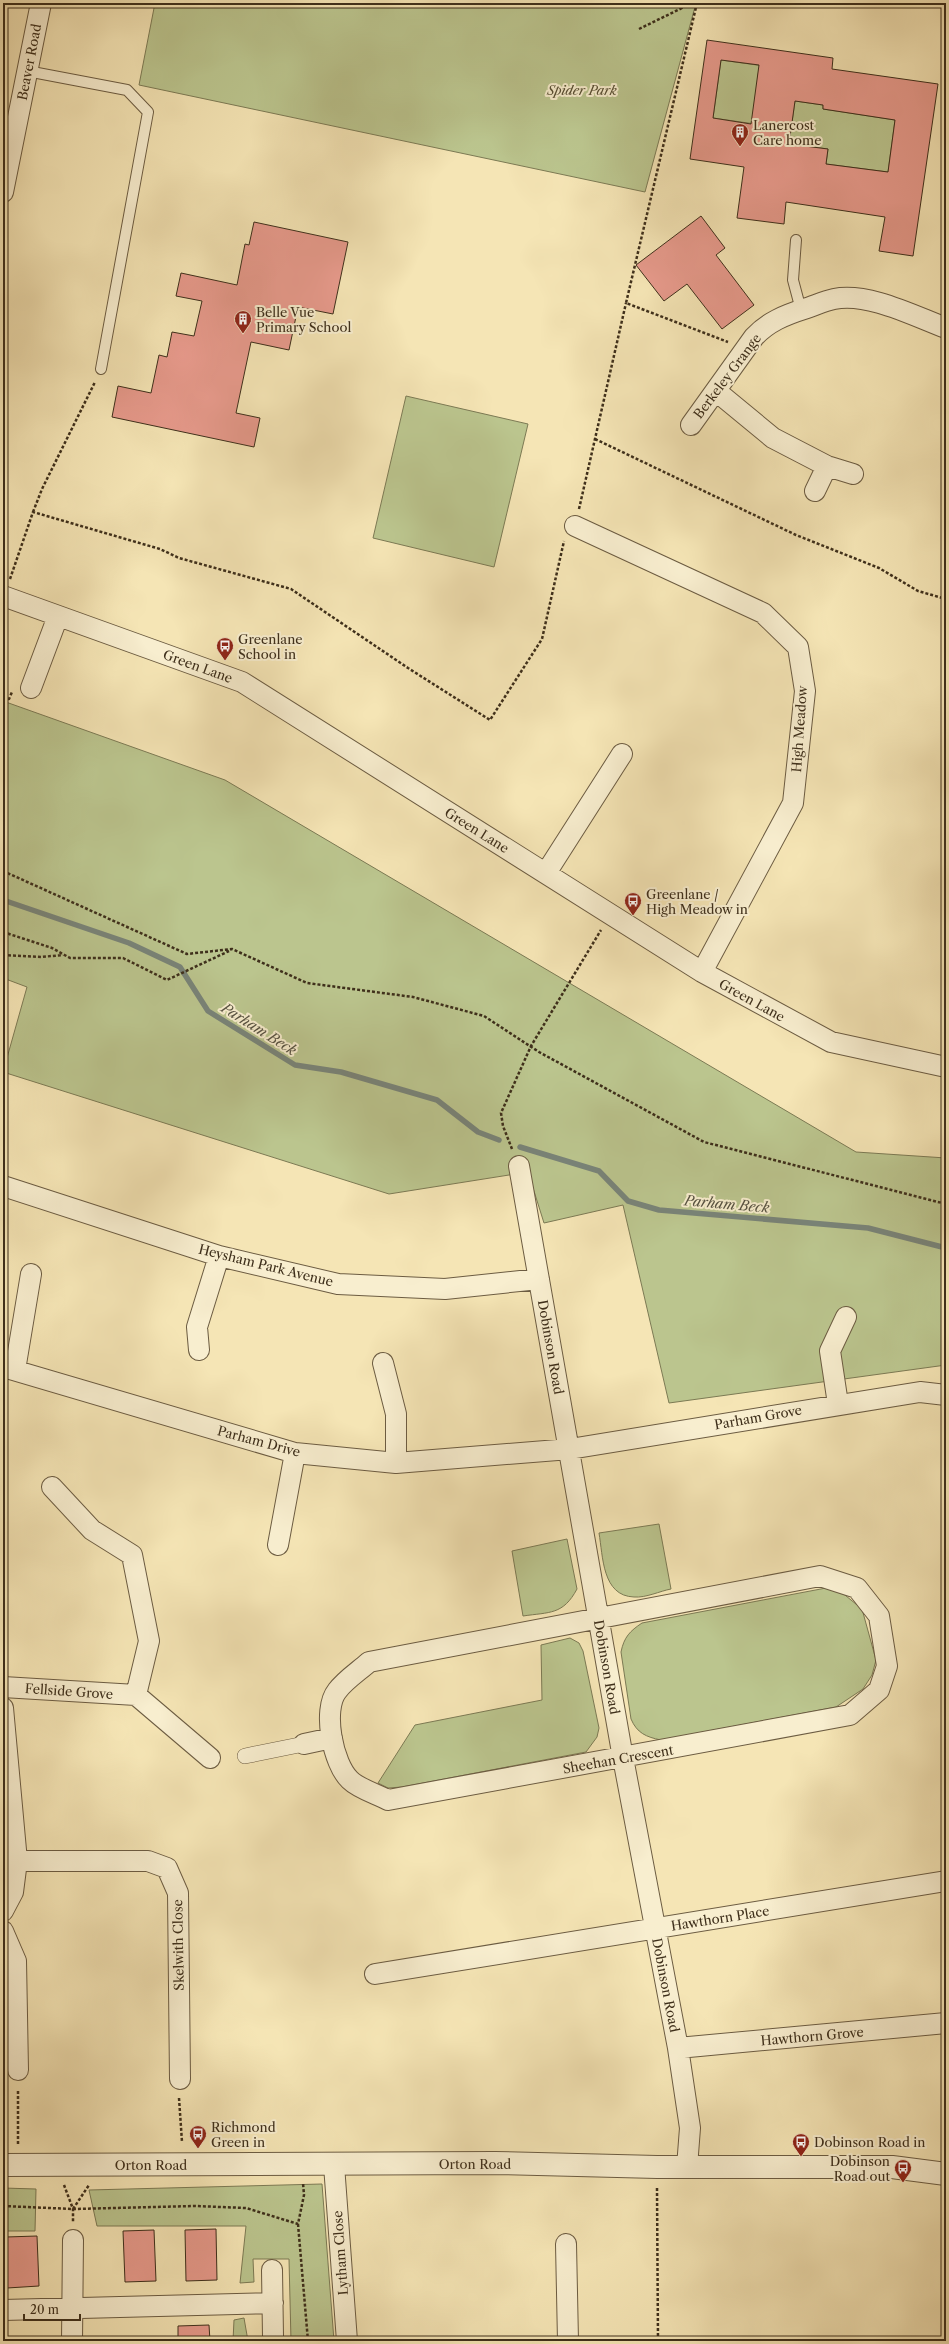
<svg xmlns="http://www.w3.org/2000/svg" width="949" height="2344" font-family="'Libre Caslon Text',serif">
  <rect width="100%" height="100%" fill="#f5e5b5"/>
  <filter id="stains"><feTurbulence type="fractalNoise" baseFrequency=".005" numOctaves="4"/><feColorMatrix values="0 0 0 0 .2 0 0 0 0 .09 0 0 0 0 .02 0 0 0 .5 -.17"/></filter>
  <radialGradient id="worn" r=".72"><stop offset=".6" stop-color="#630" stop-opacity="0"/><stop offset="1" stop-color="#630" stop-opacity=".3"/></radialGradient>
  <path fill="#bbc58e" stroke="#7c7a54" d="M155,3h541l-51,189 -506,-107z
    M721,60l43,6 -6,8 -3,50 -42,-6z
    M795,101l28,4v4l72,11 -7,52 -62,-8 2,-15 -23,-3 -20,26z
    M406,396l122,28 -34,143 -121,-29z
    M3,701l222,79 631,372 90,6v207l-277,38 -46,-198 -79,18 -16,-51 -139,22 -386,-122 24,-85 -24,-9z
    M659,1524l12,65c-11,2 -25,9 -37,8 -32,-1 -31,-41 -35,-64z
    M567,1539l10,50c-14,26 -27,23 -54,27l-11,-65z
    M826,1588l14,3 22,18 14,51 -4,15 -9,14 -27,18 -175,33c-15,-3 -24,-7 -30,-21l-10,-67c3,-15 9,-21 21,-29z
    M570,1638l9,5 4,8 16,77 -2,9 -11,15 -184,35 -14,1 -10,-5 37,-58 127,-25 -1,-55z
    M322,2184l12,157h-43l-2,-82h-36l1,23 -14,1 6,-57h-149l-8,-36z
    M3,2188l33,1 -1,42h-32z
    M244,2318l4,23h-15l1,-21z"/>
  <g fill="none" stroke-linecap="round" stroke-linejoin="round">
    <path stroke="#798479" stroke-width="5.5" d="M3,900l126,43 51,24 28,44 87,54 46,7 96,28 41,32 21,8
      M520,1147l79,24 29,30 31,9 209,18 78,20"/>
  </g>
  <path fill="#e79a8c" stroke="#3e2f1b" fill-rule="evenodd" d="M707,40l126,18 -1,11 106,15 -25,172 -34,-5 6,-34 -99,-15 -2,22 -47,-6 7,-51 -54,-8zM721,60l38,5 -8,59 -38,-6zM795,101l28,4v4l72,11 -7,52 -62,-8 2,-15 -39,-5z
    M701,216l24,32 -9,7 38,50 -32,24 -35,-45 -23,17 -28,-36z
    M254,222l94,20 -15,72 -35,-7 -9,43 -38,-8 -15,71 24,5 -6,29 -142,-30 6,-31 33,7 8,-38 8,2 5,-25 22,4 8,-35 -26,-5 5,-23 56,12 8,-41 4,1z
    M216,2229l1,51 -31,1 -1,-51z
    M154,2230l2,51 -31,1 -2,-51z
    M37,2236l2,50 -32,2 -1,-51z
    M209,2325l1,16h-32v-15z"/>
  <g fill="none" stroke-linecap="round" stroke-linejoin="round">
    <g stroke="#6c5c42" stroke-width="12">
      <path id="service" d="M27,71l100,19 21,22 -47,257
        M796,240l-3,40 8,30"/>
    </g>
    <g stroke="#6c5c42" stroke-width="16">
      <path id="pedestrian" d="M245,1756l59,-12"/>
    </g>
    <g stroke="#6c5c42" stroke-width="22">
      <path id="minor" d="M3,192l38,-189
        M716,391l57,47 54,28 26,8
        M691,425l63,-88c14,-15 31,-22 50,-28 10,-3 20,-8 30,-10 34,-7 80,17 112,29
        M815,491l12,-25
        M575,526l188,87 35,34 7,44 -12,112 -91,169
        M3,596l239,86 460,290 129,70 115,25
        M31,688l27,-72
        M546,873l76,-119
        M519,1166l104,592 55,290 12,80 -3,39
        M3,1186l216,70 119,28 107,5 94,-10
        M199,1350l-2,-23 22,-71
        M383,1363l13,51v49
        M3,1367l292,86 101,10 174,-14 350,-57 26,3
        M15,1370l16,-96
        M838,1404l-8,-53 16,-34
        M52,1487l40,43 40,25 17,86 -13,54 74,63
        M278,1545l17,-92
        M820,1576l37,12 22,28 8,50 -8,24 -29,25 -462,85c-11,-6 -29,-11 -38,-20 -17,-16 -28,-70 -13,-89 8,-11 22,-20 32,-29z
        M3,1687l133,8
        M3,1708l14,153 -4,31 -10,19
        M304,1744l28,-6
        M17,1861h131l19,7 11,25 2,186
        M3,1931l13,30 2,109
        M375,1974l571,-93
        M678,2048l268,-25
        M334,2165l13,176
        M566,2244l2,97
        M272,2270l1,66
        M3,2310l270,-7
        M72,2341l1,-101"/>
    </g>
    <g stroke="#6c5c42" stroke-width="24">
      <path id="tertiary" d="M3,2165l492,-2 162,4h235l54,7"/>
    </g>
    <path stroke="#3e2f1b" stroke-width="2.5" stroke-dasharray="3 2" stroke-linecap="butt" d="M697,3l-71,300 102,39
      M639,29l43,-21 3,-5
      M595,439l201,96 83,33 39,23 28,8
      M579,509l47,-206
      M33,512l9,-23 53,-107
      M10,579l23,-67 127,37 19,9 112,31 117,79 82,52 52,-81 22,-98
      M3,699h6l3,-7
      M3,707v8
      M3,871l184,83 45,-5 75,34 106,14 71,19 55,36 165,90 242,62
      M3,932l49,16 18,10h53l44,22 62,-29
      M3,955l38,2 22,-2
      M512,1149l-9,-23 -2,-13 30,-67 70,-116
      M179,2098l3,44
      M18,2144v-55
      M64,2185l9,24v13
      M657,2188l1,153
      M3,2206l70,3 122,-3 51,2 52,16 6,-29 -1,-12
      M73,2209l16,-24
      M298,2224l10,117"/>
    <use href="#service" stroke="#f8eecf" stroke-width="10"/>
    <use href="#pedestrian" stroke="#f8eecf" stroke-width="15"/>
    <use href="#minor" stroke="#f8eecf" stroke-width="20"/>
    <use href="#tertiary" stroke="#f8eecf" stroke-width="22"/>
  </g>
  <defs>
    <g id="building-pin" transform="scale(0.9)"><path d="M0 17L-7.5 6A9.5 9.5 0 1 1 7.5 6Z" fill="#8f2418" stroke="#f8eecf"/><path d="M-4-6H4V6H1V3H-1V6H-4ZM-2.5-4.3h1.7v1.8h-1.7ZM.8-4.3h1.7v1.8H.8ZM-2.5-1h1.7V.8h-1.7ZM.8-1h1.7V.8H.8Z" fill="#fff"/></g>
    <g id="bus-pin" transform="scale(0.9)"><path d="M0 17L-7.5 6A9.5 9.5 0 1 1 7.5 6Z" fill="#8f2418" stroke="#f8eecf"/><path d="M-5-6H5V4H4V6H2V4H-2V6H-4V4H-5ZM-3.5-4V0h7V-4ZM-3.5 1.2v1.5H-2V1.2ZM2 1.2v1.5H3.5V1.2Z" fill="#fff"/></g>
  </defs>
  <g fill-rule="evenodd">
    <use href="#building-pin" x="740" y="132"/>
    <use href="#building-pin" x="243" y="319"/>
    <use href="#bus-pin" x="225" y="646"/>
    <use href="#bus-pin" x="633" y="901"/>
    <use href="#bus-pin" x="198" y="2134"/>
    <use href="#bus-pin" x="801" y="2142"/>
    <use href="#bus-pin" x="903" y="2168"/>
  </g>
  <g text-anchor="middle" dominant-baseline="central" stroke-width="4" stroke-linejoin="round" paint-order="stroke">
    <g font-size="13" fill="#3e2f1b" stroke="#f8eecf">
      <text transform="translate(29 62) rotate(-79)">Beaver Road</text>
      <text transform="translate(727 376) rotate(-53)">Berkeley Grange</text>
      <text transform="translate(198 666) rotate(20)">Green Lane</text>
      <text transform="translate(799 729) rotate(-86)">High Meadow</text>
      <text transform="translate(477 830) rotate(32)">Green Lane</text>
      <text transform="translate(752 1000) rotate(29)">Green Lane</text>
      <text transform="translate(266 1265) rotate(14)">Heysham Park Avenue</text>
      <text transform="translate(551 1347) rotate(80)">Dobinson Road</text>
      <text transform="translate(758 1417) rotate(-10)">Parham Grove</text>
      <text transform="translate(259 1441) rotate(15)">Parham Drive</text>
      <text transform="translate(607 1667) rotate(80)">Dobinson Road</text>
      <text transform="translate(69 1691) rotate(4)">Fellside Grove</text>
      <text transform="translate(618 1759) rotate(-10)">Sheehan Crescent</text>
      <text transform="translate(720 1918) rotate(-9)">Hawthorn Place</text>
      <text transform="translate(178 1945) rotate(-91)">Skelwith Close</text>
      <text transform="translate(666 1985) rotate(79)">Dobinson Road</text>
      <text transform="translate(812 2036) rotate(-5)">Hawthorn Grove</text>
      <text x="475" y="2164">Orton Road</text>
      <text x="151" y="2165">Orton Road</text>
      <text transform="translate(340 2253) rotate(-94)">Lytham Close</text>
    </g>
    <g font-size="13" font-style="italic" fill="#574d32" stroke="#f8eecf">
      <text x="582" y="90">Spider Park</text>
    </g>
    <g font-size="13" fill="#3e2f1b" stroke="#f8eecf" text-anchor="start">
      <text x="753" y="125">Lanercost<tspan x="753" dy="15">Care home</tspan></text>
      <text x="256" y="312">Belle Vue<tspan x="256" dy="15">Primary School</tspan></text>
      <text x="238" y="639">Greenlane<tspan x="238" dy="15">School in</tspan></text>
      <text x="646" y="894">Greenlane /<tspan x="646" dy="15">High Meadow in</tspan></text>
      <text x="211" y="2127">Richmond<tspan x="211" dy="15">Green in</tspan></text>
      <text x="814" y="2142">Dobinson Road in</text>
      <text x="890" y="2161" text-anchor="end">Dobinson<tspan x="890" dy="15">Road out</tspan></text>
    </g>
    <g font-size="14" font-style="italic" fill="#575242" stroke="#f8eecf">
      <text transform="translate(259 1029) rotate(32)">Parham Beck</text>
      <text transform="translate(727 1204) rotate(5)">Parham Beck</text>
    </g>
  </g>
  <rect width="949" height="2344" fill="none" stroke="#f5e5b5" stroke-width="16"/>
  <rect x="4" y="4" width="941" height="2336" fill="none" stroke="#3e2f1b" stroke-width="2"/>
  <rect x="8" y="8" width="933" height="2328" fill="none" stroke="#3e2f1b"/>
  <path d="M24 2314v6h56v-6" fill="none" stroke="#3e2f1b" stroke-width="2"/>
  <text x="30" y="2314" font-size="12" fill="#3e2f1b" stroke="#f8eecf" stroke-width="3" paint-order="stroke">20 m</text>
  <rect width="100%" height="100%" filter="url(#stains)"/>
  <rect width="100%" height="100%" fill="url(#worn)"/>
</svg>
